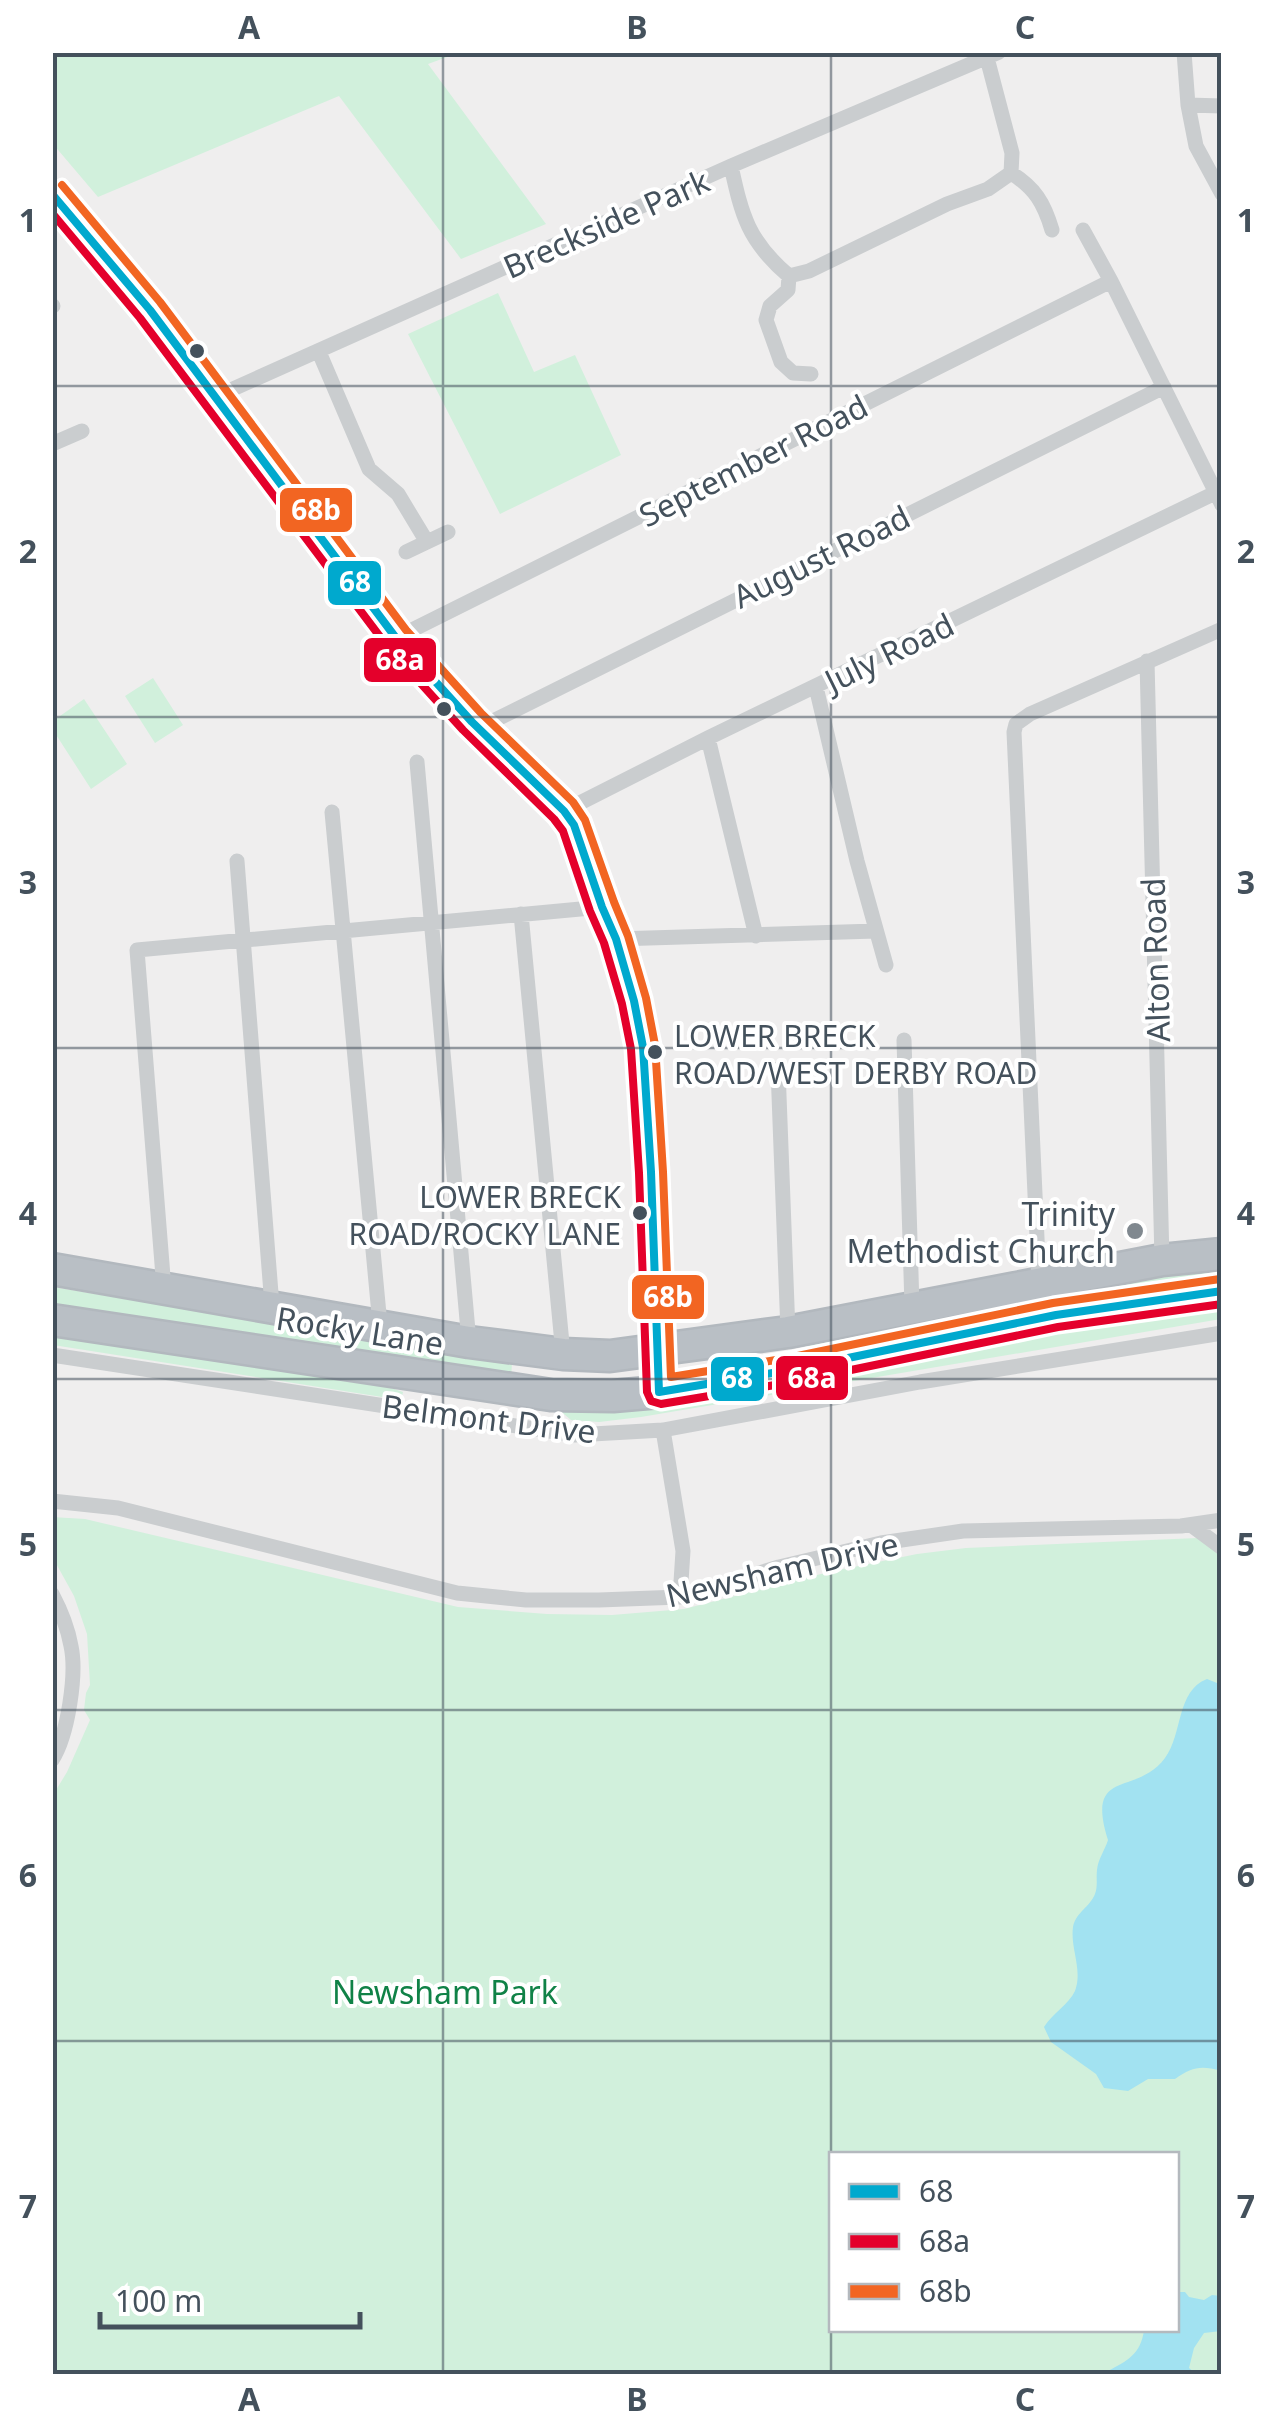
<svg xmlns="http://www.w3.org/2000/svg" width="1274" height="2427" font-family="'Noto Sans',sans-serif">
  <rect width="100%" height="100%" fill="#efeeee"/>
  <path fill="#d1f0dc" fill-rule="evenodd" d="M52,53h406l-30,11 118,160 -85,35 -122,-163 -241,101 -45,-53z
    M498,293l36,79 41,-17 46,100 -121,59 -92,-180z
    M153,678l30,47 -28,18 -30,-47z
    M84,699l43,65 -36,25 -38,-59v-9z
    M1221,1265v15l-380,68 -31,1 -2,-7 184,-41z
    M53,1287l459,76 -1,16 -458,-69z
    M1221,1300v19l-580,98 -42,5 -28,-2 -19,-16 270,-31z
    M52,1329l302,46 49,17 -2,8 -348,-55z
    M52,1517l33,2 373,88 89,7 65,1 72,-6 145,-37 88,-18 49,-6 255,-11v837h-1168v-579l14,-23 23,-52 -6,-10 2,-17 4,-8 -3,-51 -13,-38 -21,-38zM832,2154h344v176h-344z"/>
  <path fill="#a2e2f1" d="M1207,1679l15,6 -1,386c-20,-6 -29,-4 -46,8h-27l-20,12 -24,-3 -8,-14 -45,-32 -7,-15c8,-13 25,-23 31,-36 8,-21 -5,-43 -2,-64 3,-15 17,-20 22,-33 3,-8 1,-16 2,-24 1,-11 8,-20 11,-30 -23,-73 28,-43 57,-82 18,-24 11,-67 42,-79z
    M1177,2292h8l4,5 15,3 8,-5 9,1v35l-17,2 -10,15 -5,20 7,6h-89l1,-3c19,-10 33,-17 36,-41h32z"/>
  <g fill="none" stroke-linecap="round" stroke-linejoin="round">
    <g stroke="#b2b8be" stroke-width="35">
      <path id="highway" d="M52,1269l417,73 94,12 47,2 178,-24 374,-72 60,-6
        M52,1320l499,75 62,1 46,-4 131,-22 266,-55 166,-24"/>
    </g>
    <path stroke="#cacdcf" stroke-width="15" d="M1184,52l4,53 8,41 26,48
      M1188,105l34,1
      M731,166c11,50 17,75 58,110l20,-5 138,-67 41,-15 23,-16 1,-20 -25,-95
      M1011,173c24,15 33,30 41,57
      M1083,230l28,51 111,224
      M789,276l-1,14 -18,16 -4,14 15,42 12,11 18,1
      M52,305l1,1
      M319,352l50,117 29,25 29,48
      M215,397l516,-231 268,-114
      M52,444l30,-13
      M406,552l42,-20
      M396,638l715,-357
      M1147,661l15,599
      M816,687l41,174 29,104
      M479,728l685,-341
      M708,738l48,198
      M417,762l52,580
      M564,811l144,-73 507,-245
      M332,812l48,513
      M237,861l35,445
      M521,914l42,440
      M616,939l260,-8
      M904,1040l8,267
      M778,1069l10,263
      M1039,1282l-25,-550 2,-8 14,-10 192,-85
      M164,1289l-27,-339 465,-43
      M52,1355l523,80 88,-5 257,-48 302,-49
      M663,1430l20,121 -3,46
      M52,1501l66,7 339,85 69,7h73l81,-3 99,-30 102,-24 82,-12 218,-5 41,-6
      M1191,1525l31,23
      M52,1594c8,15 16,35 19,52 6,28 -3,89 -19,114"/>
    <path stroke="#cacfd2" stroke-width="22" d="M52,193l98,117 246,328 76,84 34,31 58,58 10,14 28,82 14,32 18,62 9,46 8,125 8,220"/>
    <use href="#highway" stroke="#b9bfc5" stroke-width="30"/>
    <g stroke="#fff" stroke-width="15">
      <path id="bus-1" d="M52,194l98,116 246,328 76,84 92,89 10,14 28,82 14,32 18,62 9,46 8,125 8,220 131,-22 266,-55 166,-24"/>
    </g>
    <g stroke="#fff" stroke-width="15">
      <path id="bus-2" d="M52,213l88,105 247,328 76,84 91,89 9,12 27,80 14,32 18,61 9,45 8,124 8,219 4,9 10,3 132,-22 265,-55 164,-23"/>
    </g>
    <g stroke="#fff" stroke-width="15">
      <path id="bus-3" d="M62,185l98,117 246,328 75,83 92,89 12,18 29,82 14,34 18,62 9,47 8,127 8,205 117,-19 265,-55 167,-24"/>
    </g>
    <use href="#bus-1" stroke="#00a9ce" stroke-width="8"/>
    <use href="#bus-2" stroke="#e4002b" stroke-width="8"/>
    <use href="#bus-3" stroke="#f26522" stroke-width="8"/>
  </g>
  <path fill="none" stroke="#44515c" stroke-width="2.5" stroke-opacity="0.55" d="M443,52v2322M831,52v2322M52,386h1170M52,717h1170M52,1048h1170M52,1379h1170M52,1710h1170M52,2041h1170"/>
  <g fill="#44515c" stroke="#fff" stroke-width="4">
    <circle cx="197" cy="351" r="9"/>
    <circle cx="444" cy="709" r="9"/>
    <circle cx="655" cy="1052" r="9"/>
    <circle cx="640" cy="1213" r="9"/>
  </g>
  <circle fill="#80888f" stroke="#fff" stroke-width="4" cx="1135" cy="1231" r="10"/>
  <g text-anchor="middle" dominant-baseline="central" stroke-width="8" stroke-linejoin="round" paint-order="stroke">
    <g font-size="30" fill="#44515c" stroke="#fff" text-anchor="start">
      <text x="674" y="1035">LOWER BRECK<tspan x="674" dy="37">ROAD/WEST DERBY ROAD</tspan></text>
      <text x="621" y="1196" text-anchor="end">LOWER BRECK<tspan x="621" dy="37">ROAD/ROCKY LANE</tspan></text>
    </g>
    <g font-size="32" fill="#44515c" stroke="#fff">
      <text transform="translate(606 223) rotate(-24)">Breckside Park</text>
      <text transform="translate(753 460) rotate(-27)">September Road</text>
      <text transform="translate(821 556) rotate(-26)">August Road</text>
      <text transform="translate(889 652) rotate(-26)">July Road</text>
      <text transform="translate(1155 960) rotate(-92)">Alton Road</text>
      <text transform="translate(360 1330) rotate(9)">Rocky Lane</text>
      <text transform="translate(489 1418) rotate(7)">Belmont Drive</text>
      <text transform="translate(782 1569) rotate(-13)">Newsham Drive</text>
    </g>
    <g font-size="32" fill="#44515c" stroke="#fff" text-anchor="end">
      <text x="1115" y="1213">Trinity<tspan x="1115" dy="37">Methodist Church</tspan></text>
    </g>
    <g font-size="32" fill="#108247" stroke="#fff">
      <text x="445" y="1991">Newsham Park</text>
    </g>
  </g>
  <g stroke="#fff" stroke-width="4">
    <rect x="278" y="486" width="76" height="48" rx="10" fill="#f26522"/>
    <rect x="326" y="559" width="57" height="48" rx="10" fill="#00a9ce"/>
    <rect x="362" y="636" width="76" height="48" rx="10" fill="#e4002b"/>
    <rect x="630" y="1273" width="76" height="48" rx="10" fill="#f26522"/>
    <rect x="774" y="1354" width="76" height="48" rx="10" fill="#e4002b"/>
    <rect x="709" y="1355" width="57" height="48" rx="10" fill="#00a9ce"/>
  </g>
  <g font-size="28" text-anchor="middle" font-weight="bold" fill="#fff">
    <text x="316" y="520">68b</text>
    <text x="355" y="592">68</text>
    <text x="400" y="670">68a</text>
    <text x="668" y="1307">68b</text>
    <text x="812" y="1388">68a</text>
    <text x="737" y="1388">68</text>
  </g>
  <rect width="1274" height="2427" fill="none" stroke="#ffffff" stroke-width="110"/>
  <rect x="829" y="2152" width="350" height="180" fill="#ffffff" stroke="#b4b9be" stroke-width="2.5"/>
  <rect x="849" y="2184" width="50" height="15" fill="#00a9ce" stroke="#b4b9be" stroke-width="2.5"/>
  <text x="919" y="2202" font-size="30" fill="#44515c">68</text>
  <rect x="849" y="2234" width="50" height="15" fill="#e4002b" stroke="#b4b9be" stroke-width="2.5"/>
  <text x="919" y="2252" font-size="30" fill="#44515c">68a</text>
  <rect x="849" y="2284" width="50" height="15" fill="#f26522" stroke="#b4b9be" stroke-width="2.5"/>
  <text x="919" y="2302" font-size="30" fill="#44515c">68b</text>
  <path d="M100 2312v15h260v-15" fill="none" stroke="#44515c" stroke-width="5"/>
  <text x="115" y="2312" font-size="30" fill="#44515c" stroke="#ffffff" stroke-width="8" paint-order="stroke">100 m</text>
  <rect x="55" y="55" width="1164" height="2317" fill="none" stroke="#44515c" stroke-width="4"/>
  <g font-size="32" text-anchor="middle" font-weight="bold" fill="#44515c">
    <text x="249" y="39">A</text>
    <text x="637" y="39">B</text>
    <text x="1025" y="39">C</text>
    <text x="28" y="232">1</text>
    <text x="1246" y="232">1</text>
    <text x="28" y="563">2</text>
    <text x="1246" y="563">2</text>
    <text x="28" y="894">3</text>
    <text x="1246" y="894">3</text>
    <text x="28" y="1225">4</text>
    <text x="1246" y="1225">4</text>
    <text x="28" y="1556">5</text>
    <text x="1246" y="1556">5</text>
    <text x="28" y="1887">6</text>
    <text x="1246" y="1887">6</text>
    <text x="28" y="2218">7</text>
    <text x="1246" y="2218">7</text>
    <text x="249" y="2411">A</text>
    <text x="637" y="2411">B</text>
    <text x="1025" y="2411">C</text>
  </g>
</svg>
